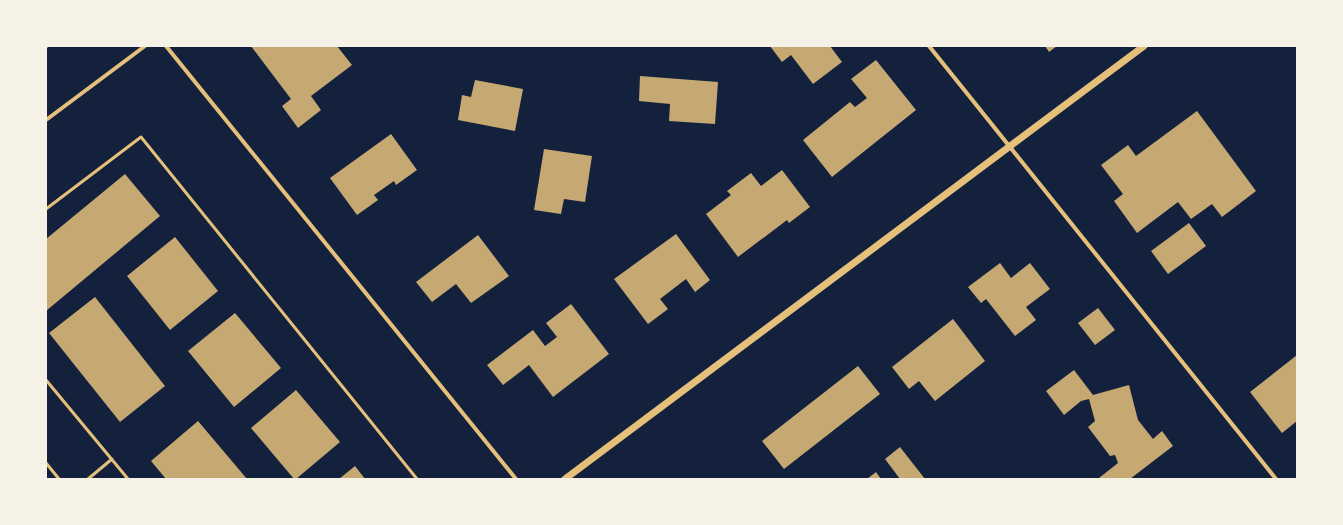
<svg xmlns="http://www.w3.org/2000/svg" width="1343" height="525" font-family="Merriweather,serif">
  <rect width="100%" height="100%" fill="#14213d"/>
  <path fill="#c6a872" d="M251,46h86l15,19 -41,31 10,14 -23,18 -16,-22 9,-7z
    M770,46h60l12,16 -29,22 -22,-29 -9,7z
    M1045,46h12l-8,6z
    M876,60l40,50 -84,67 -29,-37 47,-38 5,5 12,-9 -16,-19z
    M640,76l78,6 -3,42 -46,-3 1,-17 -31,-3z
    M475,80l48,9 -8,42 -57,-11 4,-25 9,2z
    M1197,111l59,80 -34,26 -10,-13 -21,15 -13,-17 -41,31 -23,-32 9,-7 -22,-29 27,-20 8,11z
    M391,134l26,36 -21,15 -2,-4 -20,14 4,5 -21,15 -27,-37z
    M544,149l48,7 -7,46 -21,-3 -3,15 -27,-4z
    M782,170l28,37 -21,16 -2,-3 -49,37 -32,-43 25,-19 -4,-4 24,-18 10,13z
    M125,174l35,42 -114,95v-72z
    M1189,223l17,23 -38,28 -17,-23z
    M676,234l34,46 -15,12 -9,-13 -26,20 8,10 -20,15 -34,-45z
    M478,235l31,41 -38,27 -15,-19 -24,18 -16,-20z
    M175,237l43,54 -48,39 -43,-54z
    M1000,263l11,15 19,-15 20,26 -24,18 10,13 -21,16 -29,-37 -5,4 -13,-16z
    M95,297l70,89 -45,36 -71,-89z
    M571,304l38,50 -56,43 -24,-32 -26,20 -16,-20 46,-35 12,16 12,-9 -11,-14z
    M1098,308l17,22 -20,15 -17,-22z
    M235,313l46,55 -47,39 -46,-56z
    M953,319l32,42 -50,40 -16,-20 -10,8 -17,-22z
    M1297,355v66l-15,12 -32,-41z
    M858,366l22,28 -96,75 -22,-28z
    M1074,370l19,25 36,-10 9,35 15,19 9,-8 11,15 -43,33h-30l-1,-1 19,-15 -3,-8 -5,1 -22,-29 7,-6 -6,-22 -8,2 -17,14 -18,-24z
    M296,390l44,52 -44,37h-2l-43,-51z
    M198,421l49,58h-81l-15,-18z
    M900,447l25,32h-25l-15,-20z
    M355,466l10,13h-26z
    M876,472l5,7h-14z"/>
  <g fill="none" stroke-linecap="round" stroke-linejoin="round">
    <path stroke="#e5c07b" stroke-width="3" d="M46,47l1,-1
      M46,209l95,-72 276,342
      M46,380l82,99
      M46,463l13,16
      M88,479l24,-20"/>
    <path stroke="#e5c07b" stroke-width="4" d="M166,46l350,433
      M929,46l347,433
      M46,120l99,-74"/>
    <path stroke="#e5c07b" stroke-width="7" d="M565,479l579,-433"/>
  </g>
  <rect width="1343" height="525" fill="none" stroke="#f6f1e7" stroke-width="94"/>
</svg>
